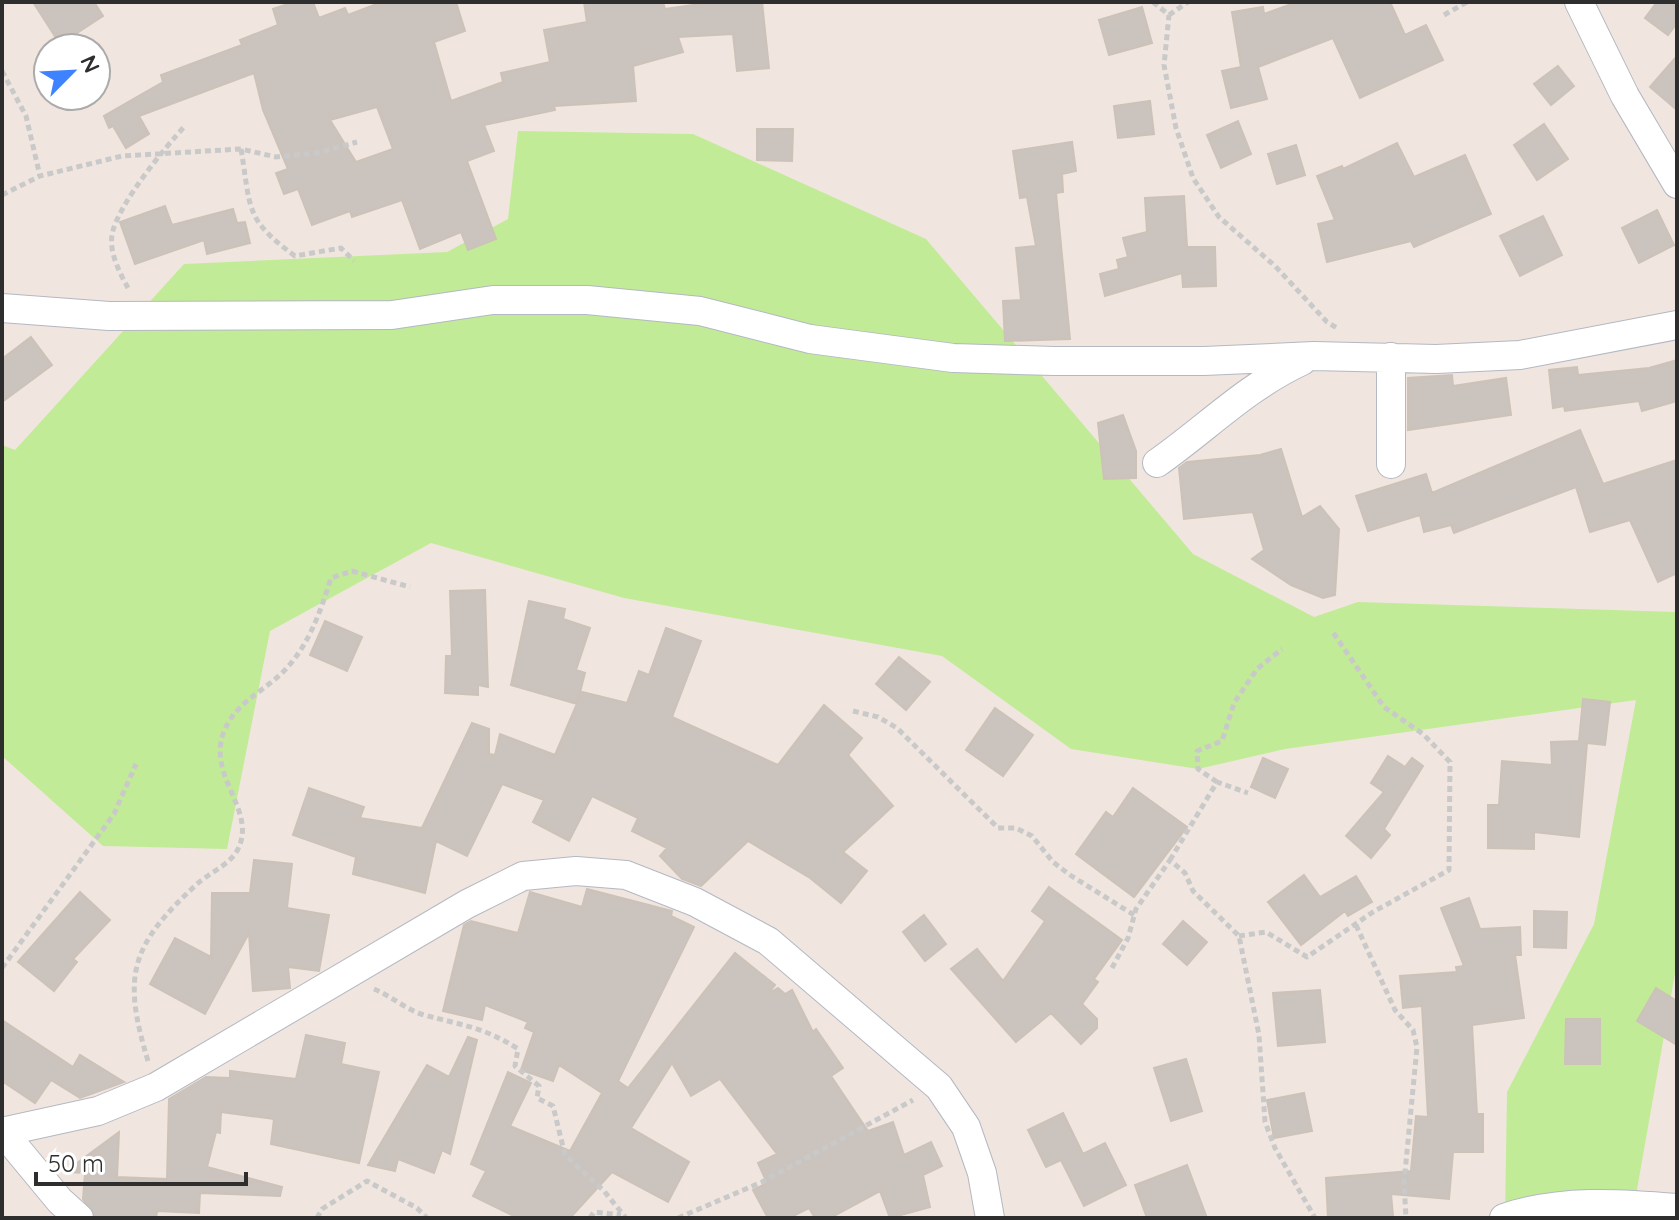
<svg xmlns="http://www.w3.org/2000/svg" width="1679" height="1220" font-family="Quicksand,sans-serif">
  <rect width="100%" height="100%" fill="#f0e6df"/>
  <path fill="#c2eb97" d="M518,131l175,3 233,105 267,315 121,63 44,-15 319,10v350l-45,256h-127l2,-126 87,-168 42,-224 -351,49 -87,20 -127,-20 -129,-93 -318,-58 -193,-55 -161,88 -43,218 -124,-3 -101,-90v-311l13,5 169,-186 263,-12 61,-33z"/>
  <path fill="#cbc4be" stroke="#ccc2b8" stroke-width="2" fill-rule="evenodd" d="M33,2h61l9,14 -43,28z
    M294,2h19l6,16 26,-10 3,7 34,-13h74l9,29 -31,11 17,59 52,-19 -2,-9 49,-11 -6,-32 43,-8 -3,-20h79l2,7 49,-7h48l7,66 -32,3 -4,-37 -55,3 5,15 -50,14 3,35 -82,5 1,4 -71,15 10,26 -27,10 29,78 -28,11 -7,-18 -41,17 -18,-49 -50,17 -2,-6 -38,14 -14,-36 -14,5 -8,-21 12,-4 -25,-59 -9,-37 -115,43 10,18 -23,14 -13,-22 -4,2 -5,-12 59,-34 -2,-7 81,-30 -2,-5 38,-15 -5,-16zM377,107l16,42 -37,13 -26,-42z
    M1297,2h93l15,33 21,-10 17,35 -83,38 -27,-60 -75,29 9,32 -36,9 -9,-37 19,-4 -9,-55 31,-5 1,7z
    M1657,2h20v21l-9,12 -23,-17z
    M1142,7l10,36 -43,12 -10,-35z
    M1677,56v54l-27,-23z
    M1558,66l16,20 -23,19 -17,-21z
    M1150,101l4,33 -36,4 -4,-32z
    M1238,121l13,33 -30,14 -14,-33z
    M1544,124l24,35 -31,21 -23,-35z
    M757,129h36l-1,32 -35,-1z
    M1072,142l4,29 -14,3 1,18 -7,1 14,146 -65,2 -2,-40 18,-1 -5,-52 20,-2 -9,-49 -7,1 -7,-47z
    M1397,143l17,34 51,-22 26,59 -77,33 -3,-6 -84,21 -9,-38 17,-4 -18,-44 25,-10 1,3z
    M1296,145l9,30 -28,9 -9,-30z
    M1184,196l3,51h28l1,39 -33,1 -1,-14 -77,23 -5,-22 19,-5 -2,-9 11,-3 -5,-19 24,-6 -2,-34z
    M165,206l7,19 61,-16 4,14 8,-1 5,21 -43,11 -3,-14 -69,24 -15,-42z
    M1657,210l17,35 -35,18 -17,-35z
    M1543,216l19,39 -42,21 -20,-40z
    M31,337l21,28 -50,37v-43z
    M1677,360v41l-35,10 -3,-10 -74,10 -1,-5 -11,2 -4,-38 28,-3 1,8 71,-7z
    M1452,375l1,11 53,-8 5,37 -103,15v-52z
    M1123,415l13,36v27l-32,1 -6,-56z
    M1580,430l23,54 74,-24v113l-19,9 -28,-62 -40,12 -14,-45 -122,46 -3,-8 -27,7 -4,-17 -52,16 -12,-35 70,-22 6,19z
    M1281,449l21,68 18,-11 19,23 -4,66 -12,3 -32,-13 -39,-26 12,-9 -11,-38 -69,7 -5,-51 8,-6 73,-7z
    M485,590l3,97 -10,-2v10l-33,-2 1,-37h6l-2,-65z
    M529,601l36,8 -2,10 27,9 -14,42 9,3 -8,31 -66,-19z
    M325,621l37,16 -15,34 -37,-16z
    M666,628l35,13 -29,76 106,48 46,-60 38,33 -14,17 45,51 -50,46 24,19 -26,32 -31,-25 -62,-37 -47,45 -19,-7 -22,-23 7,-8 -35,-17 6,-13 -46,-22 -23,45 -36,-19 11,-22 -42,-16 -35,72 -31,-15 -11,52 -72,-19 3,-17 -63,-22 16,-47 55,19 -4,11 62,10 50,-105 17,6v25l6,1 5,-21 55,21 27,-63 45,11 12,-32 10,4z
    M899,657l31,25 -24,28 -30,-26z
    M1583,699l27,3 -5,43 -18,-2 -8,94 -45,-5v17l-46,-1v-43h11l3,-44 50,4 -1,-23 28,-1z
    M995,708l38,27 -30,41 -37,-26z
    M1388,756l17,11 7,-9 11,8 -39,63 6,6 -19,23 -25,-22 38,-44 -13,-9z
    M1263,758l25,11 -13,29 -24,-11z
    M1133,788l54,39 -53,70 -58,-43 30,-42 7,5z
    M254,860l38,4 -5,44 42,7 -10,56 -31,-4 2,21 -37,3 -4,-58 -44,81 -55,-30 25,-46 36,19 1,-64h38z
    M1304,875l16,22 36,-21 16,26 -24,14 -3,-5 -44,34 -33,-43z
    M1049,887l73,53 -28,39 4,3 -16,22 15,15v9l-16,16 -30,-31 -35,29 -65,-73 26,-20 26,32 42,-60 -13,-10z
    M587,889l85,22 -1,5 23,11 -76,154 10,7 107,-135 40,32 -7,9 10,-6 7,6 7,-4 21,42 3,-3 27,39 -12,8 37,55 25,-9 11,33 27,-13 11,24 -19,9 7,32 -40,11 -10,-27 -50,27h-15l-6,-10 -20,10h-21l-15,-28 14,-7 -9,-20 19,-9 -57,-75 -29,17 -19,-33 -41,65 58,34 -21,40 -56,-30 -42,46h-52l-45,-22 13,-25 -15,-7 37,-92 23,11 -21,43 60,25 32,-58 -43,-28 -6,16 -32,-11 13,-38 -9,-4 3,-6 -43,-17 -3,15 -39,-9 21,-86 7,-4 47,12 12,-41 52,15z
    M80,892l30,28 -37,39 4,3 -23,29 -36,-29z
    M1469,898l11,31 40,-2 1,28h-6l9,63 -52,7 5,89h6v38h-30l-4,47 -58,-5 2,22 -65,2 -2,-40 85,-7 5,-55 12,1 -6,-111 -19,2 -3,-32 57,-4 -1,-5 8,-1 -23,-58z
    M1534,911l33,1 -1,36 -32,-1z
    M924,915l22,29 -21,17 -22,-29z
    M1183,921l24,21 -20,23 -24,-21z
    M1656,988l21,13v44l-40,-24z
    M1320,990l5,52 -47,4 -5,-53z
    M1566,1019h34v45h-35z
    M2,1020l71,47 7,-12 44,27 -44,16 -29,-18 -16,23 -33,-22z
    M306,1035l39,8 -4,21 38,8 -20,91 -88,-19 3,-25 -53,-7 -1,21 -4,-1 -9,35 75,20 -2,9 -80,-3 -1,20 -42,-2 -1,7 -61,-1 -12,-18 2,-26 -20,-1 54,-40 -2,45 50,2 2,-80 37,-22 24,1v-7l66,8z
    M468,1037l9,3 -27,114 -8,-4 -8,23 -36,-14 -3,12 -27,-6 59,-100 22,12z
    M1186,1059l16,52 -31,10 -17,-53z
    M1304,1093l8,38 -38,7 -7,-38z
    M1063,1113l20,41 22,-11 21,42 -42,21 -23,-46 -15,7 -18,-37z
    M1187,1165l20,53h-60l-12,-33z"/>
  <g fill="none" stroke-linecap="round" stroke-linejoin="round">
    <g stroke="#b3b8c2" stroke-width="30">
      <path id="street" d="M1579,2l46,94 52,88
        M2,308l107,8 283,-1 101,-15h94l113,11 110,28 143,19 101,3h150l110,-5 122,3 84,-4 157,-30
        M1391,357v107
        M1157,463c50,-35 89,-76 145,-102
        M2,1131l58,70 19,17
        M2,1132l96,-21 58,-24 311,-183 56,-28 53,-5 50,4 69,27 73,39 171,146 27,40 16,46 8,45
        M1504,1218c56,-19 115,-15 173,-10"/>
    </g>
    <path stroke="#c9c9c9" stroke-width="5" stroke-dasharray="6 4" stroke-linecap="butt" d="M1153,2l16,13 -5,50 12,63 17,50 26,39 56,49 52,56 10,6
      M1169,15l19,-13
      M1444,15l23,-13
      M2,71l24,45 14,60
      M241,149c10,59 3,70 54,107l46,-8 13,13
      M2,195l38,-19 82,-20 119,-7 35,8 41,-4 40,-11
      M128,288c-8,-15 -19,-35 -16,-53 4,-28 54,-89 73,-109
      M853,711l25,6 19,11 101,100h18l16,8 21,26 17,13 64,40
      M1217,782l-19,-13 -1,-18 25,-10 12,-38 23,-34 25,-20
      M1170,860l47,-78 31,11
      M1356,925l39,85 18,20 4,17 -13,136 2,35
      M1239,936l27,-4 41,25 66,-45 76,-42 1,-108 -27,-28 -39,-27 -52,-76
      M2,968l112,-154 22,-50
      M1112,968l16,-30 8,-29 34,-49 15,13 8,18 46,45 20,99 6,87 10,26 40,70
      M374,989c17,7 33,21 50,26 37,10 60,12 94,34l-3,17 24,20 -2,12 16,8 12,49 39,36 22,27
      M148,1061c-26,-86 -18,-115 49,-177 12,-11 34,-20 41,-35 19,-38 -30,-72 -15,-115 11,-30 35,-39 58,-60 27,-26 39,-61 50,-96l21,-7 58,16
      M317,1218l5,-9 45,-28 50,27 10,10
      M590,1218l4,-6 27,3
      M678,1218l84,-36 151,-82"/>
    <use href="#street" stroke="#fff" stroke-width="28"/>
  </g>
  <rect width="1679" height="1220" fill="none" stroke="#2e2e2e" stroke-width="8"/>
  <g transform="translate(72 72) rotate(66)"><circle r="38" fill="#ffffff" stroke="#ababab" stroke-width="2"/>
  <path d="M0-6L14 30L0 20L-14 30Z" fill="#3e82ff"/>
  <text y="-12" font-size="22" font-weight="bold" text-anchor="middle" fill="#2e2e2e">N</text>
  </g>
  <path d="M36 1172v12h210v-12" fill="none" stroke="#2e2e2e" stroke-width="4"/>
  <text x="48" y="1172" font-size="24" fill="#2e2e2e" stroke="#ffffff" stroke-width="6" paint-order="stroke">50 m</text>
</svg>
